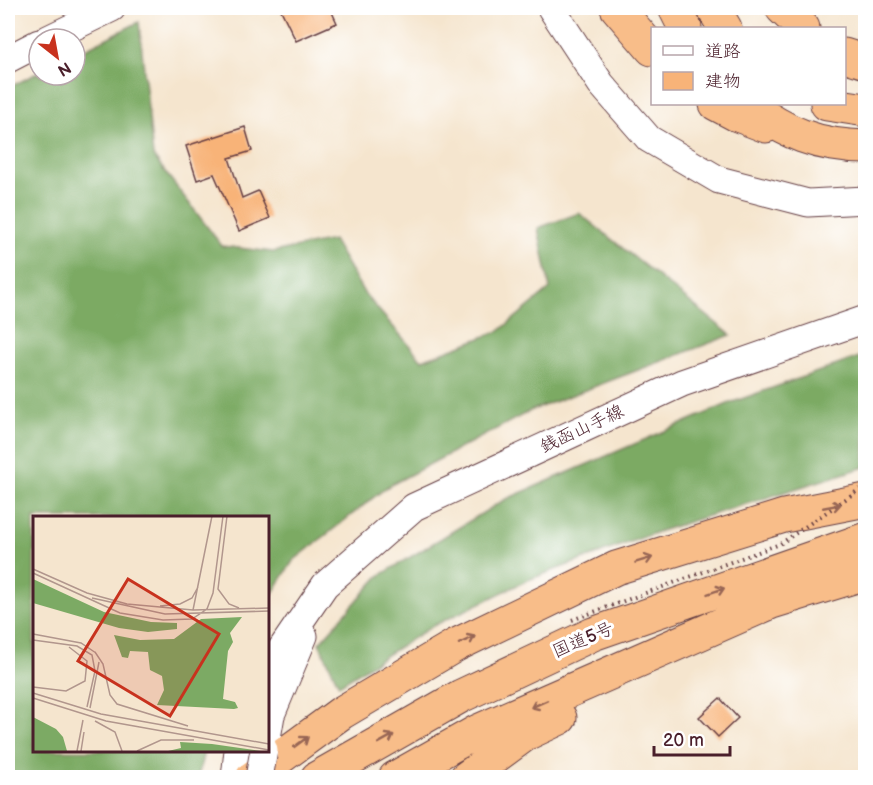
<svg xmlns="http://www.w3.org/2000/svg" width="873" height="785" font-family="'Balsamiq Sans','Klee One',sans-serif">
  <rect width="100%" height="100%" fill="#fff"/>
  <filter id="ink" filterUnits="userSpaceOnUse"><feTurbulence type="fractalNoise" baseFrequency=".0167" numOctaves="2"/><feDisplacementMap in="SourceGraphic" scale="12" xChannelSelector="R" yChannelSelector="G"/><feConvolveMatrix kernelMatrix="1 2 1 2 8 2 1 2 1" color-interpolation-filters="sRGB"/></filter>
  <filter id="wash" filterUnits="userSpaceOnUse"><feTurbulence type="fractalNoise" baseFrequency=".008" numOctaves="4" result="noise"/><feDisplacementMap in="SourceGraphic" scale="24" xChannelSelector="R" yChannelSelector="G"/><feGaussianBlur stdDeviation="1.35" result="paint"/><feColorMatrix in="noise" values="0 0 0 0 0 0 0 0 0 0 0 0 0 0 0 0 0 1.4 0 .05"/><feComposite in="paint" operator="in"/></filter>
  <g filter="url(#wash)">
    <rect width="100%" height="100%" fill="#f5e5ce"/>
    <path fill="#7caa64" stroke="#636448" stroke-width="1.5" d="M139,22l14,134 69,90 51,6 60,-12 31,53 58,67 77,-29 51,-42 -12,-61 41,-15 152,122 -201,76 -143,76 -94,74 -26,41v-84h-233v232l170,1 -6,26h-190v-689l31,-16v3h36v-21z
      M865,355v112l-205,64 -132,49 -97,47 -92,58 -20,-42 60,-67 125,-76 226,-97z"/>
    <g id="blocks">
      <path fill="#f8b378" d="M280,8h50l7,15 -41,18z
        M245,127l7,24 -23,7 13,40 16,-7 12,27 -31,13 -25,-57 -17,6 -11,-34z
        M720,698l18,20 -20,19 -19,-20z"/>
    </g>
  </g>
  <g filter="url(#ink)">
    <use href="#blocks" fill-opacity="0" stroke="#643d43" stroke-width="1.5"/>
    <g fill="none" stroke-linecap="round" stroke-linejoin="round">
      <g stroke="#643d43" stroke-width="29">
        <path id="minor" d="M551,8l50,76 48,55 70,41 89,23 58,-3
          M48,39l64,-31
          M8,59l31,-16
          M267,670l58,-85 89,-78 268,-124 184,-64
          M267,738l4,-23 33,-79
          M235,778l3,-28"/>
      </g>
      <g stroke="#643d43" stroke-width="35">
        <path id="highway" d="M617,8l35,41
          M675,8l10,20
          M713,8l12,20
          M782,8l21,20
          M844,55l22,7
          M716,104l19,10 31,12
          M747,104c39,29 69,42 119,43
          M827,104l39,6
          M252,778l89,-65 115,-68 160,-77 168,-52 82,-16
          M317,778l144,-82 132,-62 273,-95
          M395,778l83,-47 294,-129 94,-29
          M466,778l60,-44 34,-16"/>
      </g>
      <use href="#minor" stroke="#fff" stroke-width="27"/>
      <use href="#highway" stroke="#f8bd89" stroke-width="33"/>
      <g stroke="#643d43" stroke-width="29" stroke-linecap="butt">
        <path id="minor-bridge" d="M259,778l5,-28"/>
      </g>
      <path stroke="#643d43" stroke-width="4" stroke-dasharray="1.5 4.5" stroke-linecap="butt" d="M572,620l208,-76 86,-59"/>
      <use href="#minor-bridge" stroke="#fff" stroke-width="27"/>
    </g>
    <defs><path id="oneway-shaft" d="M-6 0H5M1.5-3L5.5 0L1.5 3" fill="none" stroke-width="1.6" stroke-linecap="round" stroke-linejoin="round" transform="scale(1.5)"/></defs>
    <g stroke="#986655">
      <use href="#oneway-shaft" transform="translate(832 506) rotate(-11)"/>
      <use href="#oneway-shaft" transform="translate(644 560) rotate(-17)"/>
      <use href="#oneway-shaft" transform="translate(716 591) rotate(-19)"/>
      <use href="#oneway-shaft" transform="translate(467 640) rotate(-25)"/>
      <use href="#oneway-shaft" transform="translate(539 704) rotate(156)"/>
      <use href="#oneway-shaft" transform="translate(386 739) rotate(-29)"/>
      <use href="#oneway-shaft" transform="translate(301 742) rotate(-36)"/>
    </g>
  </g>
  <g text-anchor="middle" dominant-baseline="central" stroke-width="6" stroke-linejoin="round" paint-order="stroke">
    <g font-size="18" fill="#4a1f2b" stroke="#fff">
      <text transform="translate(582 429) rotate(-25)">銭函山手線</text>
      <text transform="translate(583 640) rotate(-23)">国道5号</text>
    </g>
  </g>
  <g transform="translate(33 516)">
    <rect width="236" height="236" fill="#f5e5ce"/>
    <path d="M0,63l71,33 47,10 26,1v6l-29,3 -29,-4 -86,-25zM209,101l-12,16 3,9 -5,9 -5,48 12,3 3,6 -4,1 -77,-4 7,-15 -2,-14 -12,-6 -2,-18 -18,-1 -2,7 -6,-1 -8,-22 26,5 34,-1 27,-20zM0,201l23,12 7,8 4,14h-34zM147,226l32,2 49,7h-93l13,-3z" fill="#7caa64"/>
    <path fill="none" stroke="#b1968d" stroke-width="1.5" d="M194,0l-9,73 11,15 10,4M0,53l54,24 40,11 66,6 76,-2M0,57l87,40 43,7 29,-1 15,-10 6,-16 10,-77M59,82l73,16 104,-3M127,90l20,-2 12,-6 6,-11M160,94l19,-94M0,118l48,9 15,10M0,124l44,6 15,9 3,16 -8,36M62,136l8,12 7,31 7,9 71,22M0,171l33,4 19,-10 2,-20 -18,-14M0,177l68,21 168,30M0,182l73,23 163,29M57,192l9,-46M62,205l20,11 7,19M44,235l6,-31M48,235l3,-19M104,235l24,-11h33"/>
    <path fill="#c8321e" fill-opacity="0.15" stroke="#c8321e" stroke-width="3" d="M95,63l91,55 -49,82 -92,-55z"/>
    <rect width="236" height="236" fill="none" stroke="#4a1f2b" stroke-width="3"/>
  </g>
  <rect width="873" height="785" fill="none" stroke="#fff" stroke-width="30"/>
  <rect x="651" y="27" width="195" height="78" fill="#ffffff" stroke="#b7a5aa" stroke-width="1.5"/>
  <rect x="663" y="46" width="30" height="9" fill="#ffffff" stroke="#b7a5aa" stroke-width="1.5"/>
  <text x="705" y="57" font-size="18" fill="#4a1f2b">道路</text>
  <rect x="663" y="72" width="30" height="18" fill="#f8b378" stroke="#b7a5aa" stroke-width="1.5"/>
  <text x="705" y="87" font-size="18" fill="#4a1f2b">建物</text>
  <g transform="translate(57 57) rotate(149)"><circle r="28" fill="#ffffff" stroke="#b7a5aa" stroke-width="1.5"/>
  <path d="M0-4.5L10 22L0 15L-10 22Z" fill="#c8321e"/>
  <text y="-9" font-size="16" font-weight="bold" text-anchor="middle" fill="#4a1f2b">N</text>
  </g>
  <path d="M654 746v9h76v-9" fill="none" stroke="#4a1f2b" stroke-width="3"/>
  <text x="663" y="746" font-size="18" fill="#4a1f2b" stroke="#ffffff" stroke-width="4.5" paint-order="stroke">20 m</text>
</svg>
